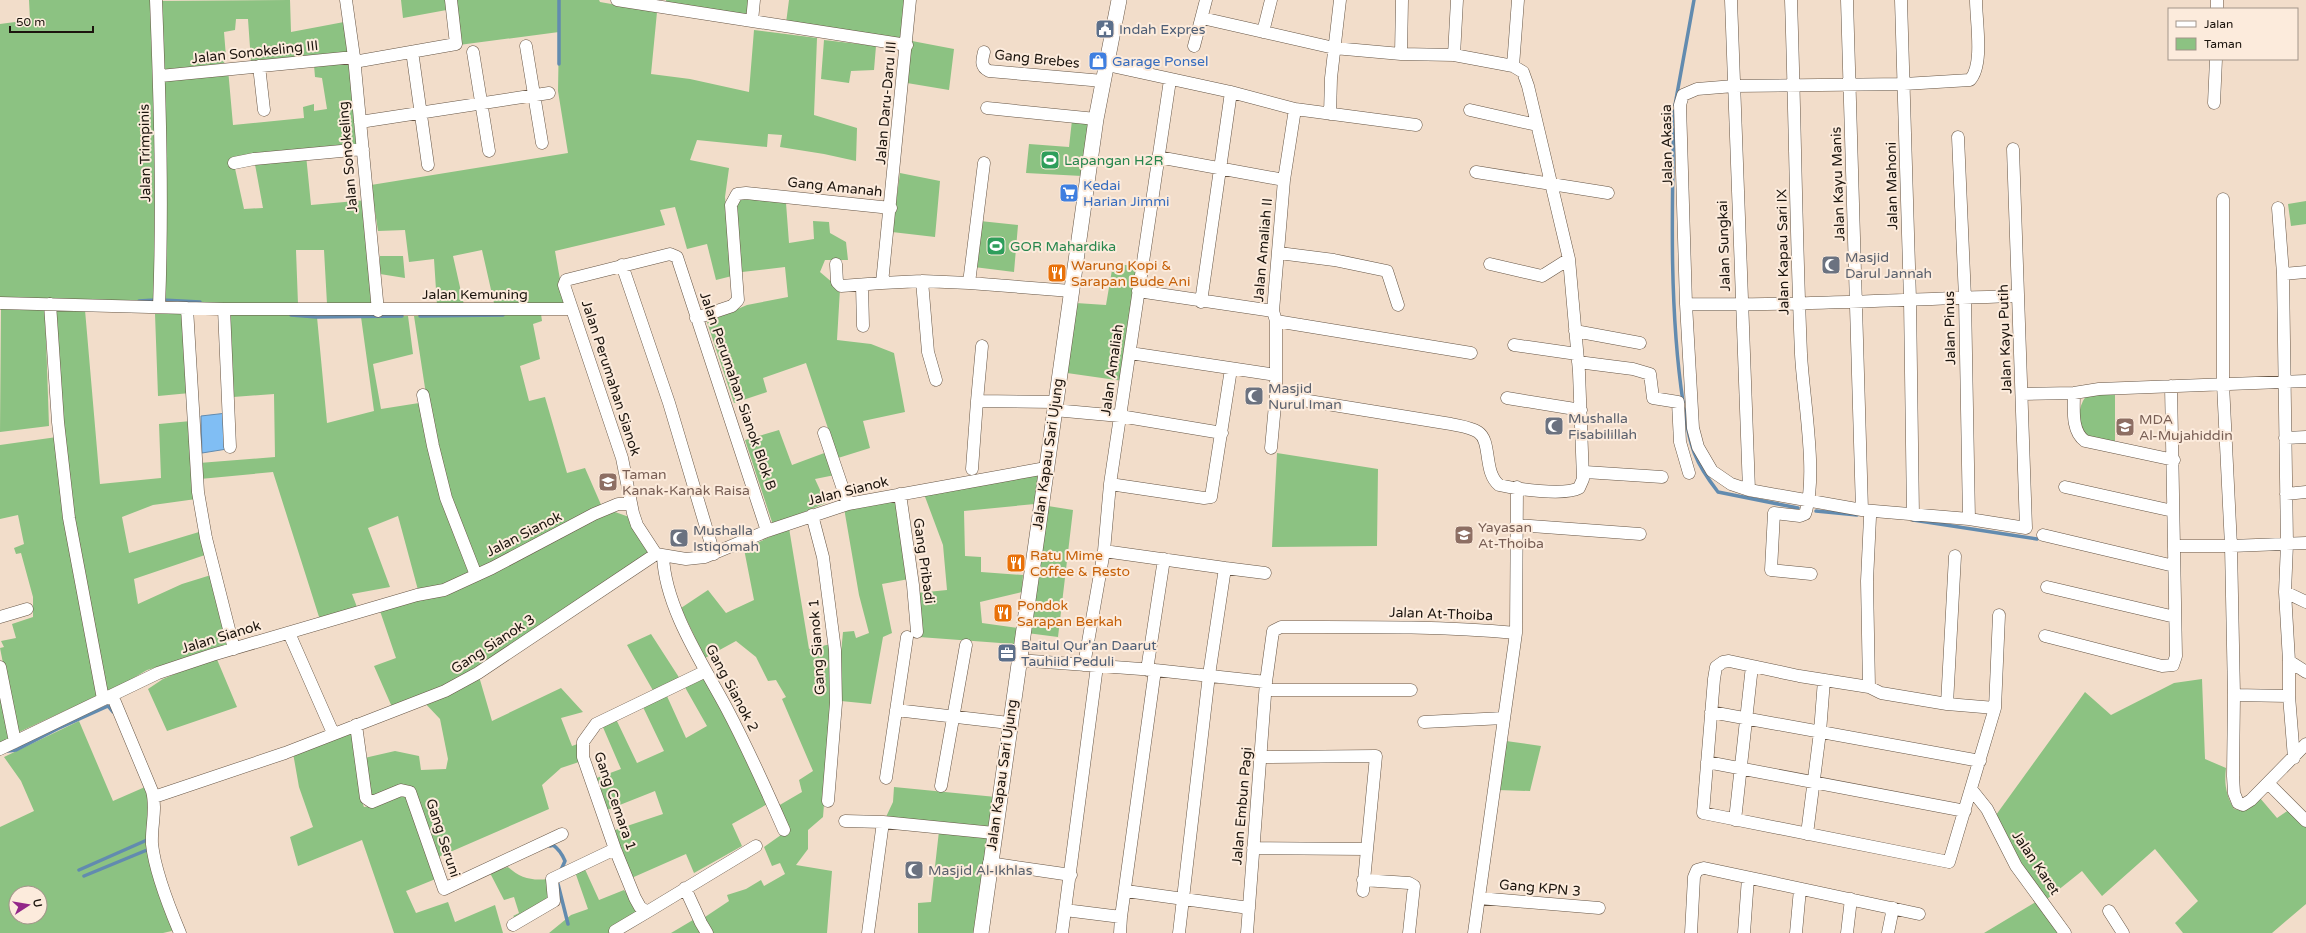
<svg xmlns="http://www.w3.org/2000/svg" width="2306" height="933" font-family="'Varela Round',sans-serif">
  <rect width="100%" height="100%" fill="#f2ddca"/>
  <path fill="#8cc282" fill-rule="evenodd" d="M29,0h122l5,78 -1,222 -91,2 -64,-2v-276l30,-4z
    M290,0l1,32 53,-10 7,32 -100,8 -3,-43h-12l-1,11 -11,2 2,25 -2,6 -59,12 63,-6 5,56 71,-7 -1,-11 11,-3v7l13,-2 -5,-31 -7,-1 -1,-12 35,-5 9,86 -106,11 -18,7 10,45 19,-1 -9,-49 52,-4 5,50 56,-5 4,104h-44l-3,-54h-28l2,54 -60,1 -76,-5 5,-132h-3l-1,-92h-3l-4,-75z
    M401,0h50l1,9 -49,9z
    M454,0h145l1,2 57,10 -6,62 39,5 59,13 5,-62 63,8 -3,77 43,13 -1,33 -32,-7 -44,-7 2,-12 -14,-1 -1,13 -70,-7 -7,20 39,8 -4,29 7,79 -16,4 -9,-36 -20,5 -12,-42 -15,3 5,15 -110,26 6,34 10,19 -77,-1 -12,-53 -29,6 11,49h-27l-3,-46 -25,3 -4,-32 -27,1 -7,-46 197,-32 -10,-62 1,-59 -100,13z
    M666,0h85l-2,17 -83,-12z
    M789,0h121l-3,45 -121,-22z
    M824,40l52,6 -2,24 -23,1 -2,12 -28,-4z
    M912,41l42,8 -5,41 -42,-7z
    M1072,120l19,2 -9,54 -56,-3 3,-29 40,3z
    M900,173l40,8 -5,56 -43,-5z
    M737,198l49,5 3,40 25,-4 -1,-18 16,1 1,11 16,9 2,18h-23l-5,12 20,17 -3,51 34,4 23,9 11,59 -42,9 7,27 -32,10 -32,-95 -43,15 4,14 -33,11 -27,-81 40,-17 41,-8 -3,-30 -43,5 -7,-66z
    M2306,201v23l-15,2 -3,-22z
    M980,221l38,4 -4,47 -40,-5z
    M380,256h23l2,22 -25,-4z
    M1113,264l25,2 -15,115 -56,-8 9,-70 30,2z
    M1,309h44l4,117 -49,6z
    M54,310h31l15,174 61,-6 -2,-54 32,-3 5,78 -43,6 -31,12 7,36 70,-21 6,23 -71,24 4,25 44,-20 29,-9 16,72 -80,23 -41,24 -34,-185 -11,-97z
    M186,313l4,80 -32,3 -3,-82z
    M279,313l38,4 10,106 47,-12 -13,-94 47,-1 5,38 -40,10 8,45 38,-6 51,170 -25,13 -27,4 -20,-74 -30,12 22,59 -38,7 5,13 -37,13 -47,-148 -73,7 -1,-16 76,-6 -1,-63 -41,3 -4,-83z
    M541,314l1,7 -9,3 7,35 -20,7 9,35 16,-4 22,76 18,-5 17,39 -124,63 -23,-58 -26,-98 -15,-98z
    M2115,393v50l-29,-5c-7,-15 -10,-28 0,-42z
    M779,430l13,35 35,-13 8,23 -20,4 11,24 -53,22 -28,-85z
    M57,437l42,258 -82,38 -17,-85 4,-1 -3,-6 15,-3 -4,-14 21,-7v-20l-12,-44 -5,1 -2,-6 10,-4 -6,-29 -18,4v-74z
    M1277,453l101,16 -1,77 -105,1z
    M1034,473l5,5 -4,26 -71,7 1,45 16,1v15l42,3 -1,17 -42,10 2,21 36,5 -4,16 -95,-7 -2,-44 30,-3 -4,-45 -19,-51z
    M896,499l13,80 -27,5 10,49 -9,4 -12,67 -30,-3 -2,-27 4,-42 11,-1 2,7 13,-5 -10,-38 -15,-87z
    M1048,506l25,4 -15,127 -31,-4z
    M615,512l17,6 17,34 -173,118 -35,20 -49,17 -18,-41 22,-8 -16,-47 65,-18 156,-78z
    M789,528l20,121 22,-5 2,47 -10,126 -15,13v19l-12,16 36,6 -5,62h-117l-8,-14 27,-18 -2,-6 19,-6 15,-9 3,6 21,-12 -5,-11 -8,3 -8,-19 24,-17 -10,-24 24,-14 -3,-12 14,-9 -31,-72 4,-2 -10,-17 -8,1 -12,-24 -20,-16 -31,17 -24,-50 27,-18 18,23 28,-13 -10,-51z
    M651,634l31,48 24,-11 65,131 -39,22 10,22 -48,27 -8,-19 -59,26 -18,-48 54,-18 -8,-23 -53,21 -11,-32 30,-11 -19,-44 13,-8 22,46 27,-12 -22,-46 24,-11 20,44 21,-12 -25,-44 -27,12 -28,-49z
    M216,657l21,50 -70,24 -19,-42 15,-10z
    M478,673l14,48 69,-33 22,24 -22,6 11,28 11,-4 2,18 -24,8 -19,17 7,24 -115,50 -24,-67 -38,10 -12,-43 35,-8 24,5 2,14 25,-1 2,-10 -8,-40 -18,-19z
    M2202,679l3,80 21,9c-2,16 0,27 8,41l8,1 18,-12 17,20 13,-9 16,14v81l-34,29h-89l-8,-10 23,-22 -43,-52 -53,47 -20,-25 -35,28 -32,-42 -19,-42 89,-123 26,23 63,-32z
    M0,684l11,56 -11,5z
    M79,721l34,80 32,-14 7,13 -1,42 25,88 -13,3h-163v-106l34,-16 -13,-30 -17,-24zM16,893h24v24h-24z
    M353,729l7,67 4,11 12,-2 29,-12 33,85 -32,13 10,22 32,-11 7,20 40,-17 8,28h-109l-32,-93 -64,26 -8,-29 23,-10 -14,-40 -6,-34z
    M1506,741l35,5 -11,45 -32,-1z
    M894,787l102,10 -5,33 -105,-13 7,-15z
    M939,831l51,4 -12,98h-60v-30l13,-1z
    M583,865l16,35 25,-10 16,22 -23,21h-68l22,-18 17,-6 -14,-40z
    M508,867c12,11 24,14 40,12l1,19 -32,21 -4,-3 6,-3 -5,-16 -10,3 -14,-27z
    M2039,900l22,33h-77z
    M698,917l9,16h-36z"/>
  <path fill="#80bef4" stroke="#628baf" d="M227,413v36l-25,4 -1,-37z"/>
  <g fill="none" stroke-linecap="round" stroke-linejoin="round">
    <path stroke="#628baf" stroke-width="3.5" d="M559,0v64
      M1675,105l19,-105
      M1674,111c-2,95 -5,197 9,291
      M162,300l38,2
      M139,301l16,-1v-1
      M291,315l26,2 85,-1
      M420,316l83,-1
      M1684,409c6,37 10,52 34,83l80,16
      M1816,511l41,4
      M1913,520l124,19
      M8,751l8,-1 41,-21 51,-23 5,6
      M550,846l3,-1c6,4 9,9 12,16l-4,9
      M79,870l68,-30
      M84,876l63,-26
      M558,884l10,40"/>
    <g stroke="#665545" stroke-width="13">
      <path id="minor" d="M156,0c4,102 7,204 3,307
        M346,0l8,57 24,254
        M617,0l290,45
        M910,0l-28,283 40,-2 47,2 102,8
        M1731,0l18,490
        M1791,0c4,118 5,236 10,354 2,42 17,123 4,160l-5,2 -26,-3 -3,57 40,4
        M1847,0l15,510
        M1901,0l9,300 3,215
        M1976,0c0,21 8,65 -6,80l-66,4 -170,2 -37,3 -14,6 -3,10 6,199 7,124 5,19 14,24 19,13 18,6 113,20 107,9 57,9 -13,-379
        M2217,9v-9
        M1202,18l132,30 67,6 53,1 59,11 10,6 5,14 41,173 10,113 4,107 -4,9c-15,8 -63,1 -80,-3 -16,-13 -7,-44 -21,-53 -8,-5 -19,-6 -27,-8l-161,-26 -14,-4
        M752,21l2,-21
        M1263,32l8,-32
        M526,46l16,97
        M1194,46l12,-46
        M473,52l16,99
        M984,52c-2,8 -4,15 5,19l114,10
        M1401,54l1,-54
        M1454,55l3,-55
        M413,58l15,107
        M354,62l102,-18 -5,-44
        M1107,65l124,27 64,17 121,16
        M259,66l5,44
        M1513,66l5,-66
        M160,76l194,-19
        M2214,103l2,-44
        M987,108l109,11
        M1470,110l67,15
        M1330,114l1,-36 9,-78
        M360,122l189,-29
        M1958,137l7,161 4,221
        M1158,157l126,23
        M234,163l20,-4 109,-10
        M1476,172l132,21
        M2223,199v185l8,162 3,149 -1,81 1,17 4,10 5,2 8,-5 55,-56
        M2278,208l5,66 4,270 -2,48 4,69v35l5,62
        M1279,253l55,7 53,11 11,34
        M836,264l1,18 4,4 41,-3
        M1490,264l52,12 27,-17
        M622,265l47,138 45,151
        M2283,274l23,-2
        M922,281l6,71 8,28
        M969,283l15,-120
        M862,285l1,41
        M1138,291l135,20
        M1201,302l30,-210
        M0,303l224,6h348
        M50,304l8,118 11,96 34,181
        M1686,304c111,2 221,-5 332,-8
        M187,308l11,184 8,46 28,111
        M224,309l6,138
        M696,318l36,-12 6,-6 -7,-95 6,-11 9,-1 145,15
        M1276,321l195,32
        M1575,331l65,12
        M1514,345l63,9
        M1130,353l146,22
        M1578,362l55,7 17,5 3,24 25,4 2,40 9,31
        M2074,393c0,16 -3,38 11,48l89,19
        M2022,394l52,-1 25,-4 207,-8
        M423,395l10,51 13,52 30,77
        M1507,398l74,12
        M977,401l5,-55
        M1054,410l66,6 102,17
        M824,433l24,71
        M2285,438l21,-1
        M1271,448l5,-54v-73l-3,-10 11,-131 11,-71
        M972,469l5,-68 78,1
        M1585,472l77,5
        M1110,484l94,14 7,-1 20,-128
        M2065,487l108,24
        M900,494l13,91 4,47
        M2286,494l20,-2
        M812,515l11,42 12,93 1,53 -8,98
        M1516,525l124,9
        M767,531l-90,-274 -7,-3 -104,26 -2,5 8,24 50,149 11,55 4,12 19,29 30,5 19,-2 62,-26 81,-27 198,-36
        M2043,535l131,31
        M2175,546h56l75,-3
        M1104,551l121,17 -16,107 -30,258
        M663,556c2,52 40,108 64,153 21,40 39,80 57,121
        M1225,568l40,5
        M2047,587l128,30
        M2285,592l21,10
        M0,617l27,-8
        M289,633l44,100
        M2045,636l117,30 11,-1 3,-9 -5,-270
        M1018,660l137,10 111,12
        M2289,661l17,11
        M1084,665l20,-114 6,-67 60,-404
        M0,667l15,75
        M1147,670l17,-111
        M706,671l-110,53 -13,18v15l32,92 20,49 5,9 7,5 109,-66
        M1869,687l-2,-106 3,-64
        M1266,690h145
        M112,695l40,96c5,18 -1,35 0,53 3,28 17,63 28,89
        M2234,695l55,1
        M1947,704l8,-148
        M1995,708l-48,-4 -66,-11 -12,-6 -70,-11 -70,-15 -6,1 -7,5 -2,12 -11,134 246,49 46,-154 4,-93
        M896,710l113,13
        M1711,712l269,49
        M1424,722l80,-4
        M356,725l10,73 6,4 29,-12 9,2 34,97 118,-55
        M0,749l158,-76 54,-18 205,-60 27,-5 48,-22 102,-54 24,-10h12
        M1261,757l115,-1 -13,135
        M1707,762l258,49
        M886,778l21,-141
        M2268,783l38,38
        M941,786l25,-141
        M1971,789l16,20 29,57 49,67
        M154,797l131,-44 160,-62 33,-18 178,-119
        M1735,820l17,-154
        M845,821l38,1
        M1807,834l13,-102 4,-52
        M1253,848l113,1
        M989,863l82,12
        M1363,880l46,3 5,3 -5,47
        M685,888l16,35 6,10
        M1126,891l123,17
        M1479,898l120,10
        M1065,910l56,7 -1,16
        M2109,911l14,22
        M1121,917l34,-247
        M513,925l41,-24 -2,-22 63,-30
        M615,931l32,-19
        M868,933l15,-111 111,11
        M1062,933l35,-267
        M1247,933l19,-251 7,-51 8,-4c78,0 157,-1 235,6l1,-146
        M1474,933l42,-300
        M1691,933l3,-56 3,-7 7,-2 215,46
        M1744,933l4,-55
        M1796,933l4,-44
        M1847,933l4,-34
        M1888,933l5,-25"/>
    </g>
    <g stroke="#665545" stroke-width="16">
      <path id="tertiary" d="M981,933l115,-814 23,-119"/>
    </g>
    <use href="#minor" stroke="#fff" stroke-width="12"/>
    <use href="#tertiary" stroke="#fff" stroke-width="15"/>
  </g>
  <defs>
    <g id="civic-square" transform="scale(1)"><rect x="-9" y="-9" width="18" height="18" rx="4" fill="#5c6f8a" stroke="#fcebdc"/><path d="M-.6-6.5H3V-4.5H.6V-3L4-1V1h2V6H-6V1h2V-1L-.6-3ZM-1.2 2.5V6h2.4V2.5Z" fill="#fff"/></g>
    <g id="shop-square" transform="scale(1)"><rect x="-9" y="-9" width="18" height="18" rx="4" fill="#3f7fe0" stroke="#fcebdc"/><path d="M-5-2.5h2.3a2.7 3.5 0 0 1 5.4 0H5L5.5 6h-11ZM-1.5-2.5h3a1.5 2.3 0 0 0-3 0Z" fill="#fff"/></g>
    <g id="stadium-square" transform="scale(1)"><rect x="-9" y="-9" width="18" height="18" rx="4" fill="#2e9e5b" stroke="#fcebdc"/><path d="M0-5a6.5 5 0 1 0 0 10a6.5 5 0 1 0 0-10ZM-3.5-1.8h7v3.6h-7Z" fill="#fff"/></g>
    <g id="supermarket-square" transform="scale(1)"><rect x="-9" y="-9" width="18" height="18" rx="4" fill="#3f7fe0" stroke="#fcebdc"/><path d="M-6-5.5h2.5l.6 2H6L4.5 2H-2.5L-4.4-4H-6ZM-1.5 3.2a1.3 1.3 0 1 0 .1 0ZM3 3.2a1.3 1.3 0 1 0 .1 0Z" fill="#fff"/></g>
    <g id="mosque-square" transform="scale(1)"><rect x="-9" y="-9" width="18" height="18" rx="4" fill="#6b7280" stroke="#fcebdc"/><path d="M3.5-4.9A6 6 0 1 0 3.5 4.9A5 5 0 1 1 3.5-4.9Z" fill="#fff"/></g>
    <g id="restaurant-square" transform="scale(1)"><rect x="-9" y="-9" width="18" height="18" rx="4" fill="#e8710a" stroke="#fcebdc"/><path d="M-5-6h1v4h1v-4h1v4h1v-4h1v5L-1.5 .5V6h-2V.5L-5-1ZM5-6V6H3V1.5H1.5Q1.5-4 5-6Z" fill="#fff"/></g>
    <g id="school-square" transform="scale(1)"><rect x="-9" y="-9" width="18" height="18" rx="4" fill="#8d6e63" stroke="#fcebdc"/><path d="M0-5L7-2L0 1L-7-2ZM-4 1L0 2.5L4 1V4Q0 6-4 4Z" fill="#fff"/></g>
    <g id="office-square" transform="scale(1)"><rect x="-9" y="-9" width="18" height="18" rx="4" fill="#5c6f8a" stroke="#fcebdc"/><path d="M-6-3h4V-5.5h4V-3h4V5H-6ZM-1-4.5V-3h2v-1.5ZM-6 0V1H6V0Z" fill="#fff"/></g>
  </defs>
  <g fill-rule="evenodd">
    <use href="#civic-square" x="1105" y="29"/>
    <use href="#shop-square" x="1098" y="61"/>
    <use href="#stadium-square" x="1050" y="160"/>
    <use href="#supermarket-square" x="1069" y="193"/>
    <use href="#stadium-square" x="996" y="246"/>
    <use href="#mosque-square" x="1831" y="265"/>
    <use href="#restaurant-square" x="1057" y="273"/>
    <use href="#mosque-square" x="1254" y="396"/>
    <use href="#mosque-square" x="1554" y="426"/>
    <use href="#school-square" x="2125" y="427"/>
    <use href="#school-square" x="608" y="482"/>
    <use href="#school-square" x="1464" y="535"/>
    <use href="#mosque-square" x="679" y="538"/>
    <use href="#restaurant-square" x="1016" y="563"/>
    <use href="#restaurant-square" x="1003" y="613"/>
    <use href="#office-square" x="1007" y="653"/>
    <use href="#mosque-square" x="914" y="870"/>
  </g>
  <g text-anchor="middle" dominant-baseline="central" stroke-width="4" stroke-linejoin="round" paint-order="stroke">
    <g font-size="14" fill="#4e5e75" stroke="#fcebdc" text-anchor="start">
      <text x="1119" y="29">Indah Expres</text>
      <text x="1021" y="645">Baitul Qur'an Daarut<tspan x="1021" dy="16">Tauhiid Peduli</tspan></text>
    </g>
    <g font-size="14" fill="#1c150e" stroke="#fcebdc">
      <text transform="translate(255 52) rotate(-6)">Jalan Sonokeling III</text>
      <text transform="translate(1037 59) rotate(6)">Gang Brebes</text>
      <text transform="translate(886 103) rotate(-85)">Jalan Daru-Daru III</text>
      <text transform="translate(1667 145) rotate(-91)">Jalan Akasia</text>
      <text transform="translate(145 153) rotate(-91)">Jalan Trimpinis</text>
      <text transform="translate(348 157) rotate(-95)">Jalan Sonokeling</text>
      <text transform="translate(1838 184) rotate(-92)">Jalan Kayu Manis</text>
      <text transform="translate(1892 186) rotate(-91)">Jalan Mahoni</text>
      <text transform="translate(835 187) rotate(6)">Gang Amanah</text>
      <text transform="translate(1724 246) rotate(-92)">Jalan Sungkai</text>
      <text transform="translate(1263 250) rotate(-85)">Jalan Amaliah II</text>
      <text transform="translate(1783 252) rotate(-91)">Jalan Kapau Sari IX</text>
      <text x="475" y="294">Jalan Kemuning</text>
      <text transform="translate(1950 328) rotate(-91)">Jalan Pinus</text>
      <text transform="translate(2005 339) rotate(-92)">Jalan Kayu Putih</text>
      <text transform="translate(1112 370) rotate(-82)">Jalan Amaliah</text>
      <text transform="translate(611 378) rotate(72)">Jalan Perumahan Sianok</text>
      <text transform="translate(738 391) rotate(71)">Jalan Perumahan Sianok Blok B</text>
      <text transform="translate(1048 454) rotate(-82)">Jalan Kapau Sari Ujung</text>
      <text transform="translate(848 491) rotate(-14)">Jalan Sianok</text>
      <text transform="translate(524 534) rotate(-27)">Jalan Sianok</text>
      <text transform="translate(924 561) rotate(82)">Gang Pribadi</text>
      <text transform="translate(1441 614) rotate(2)">Jalan At-Thoiba</text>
      <text transform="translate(221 637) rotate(-17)">Jalan Sianok</text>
      <text transform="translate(493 644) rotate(-33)">Gang Sianok 3</text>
      <text transform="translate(817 647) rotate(-94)">Gang Sianok 1</text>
      <text transform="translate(732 688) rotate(62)">Gang Sianok 2</text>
      <text transform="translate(1002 775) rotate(-82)">Jalan Kapau Sari Ujung</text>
      <text transform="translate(615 801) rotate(71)">Gang Cemara 1</text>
      <text transform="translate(1242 806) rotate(-85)">Jalan Embun Pagi</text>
      <text transform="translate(443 838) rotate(72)">Gang Seruni</text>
      <text transform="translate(2036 863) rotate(56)">Jalan Karet</text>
      <text transform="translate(1540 888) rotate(5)">Gang KPN 3</text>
    </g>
    <g font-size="14" fill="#366cbe" stroke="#fcebdc" text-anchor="start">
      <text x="1112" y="61">Garage Ponsel</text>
      <text x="1083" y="185">Kedai<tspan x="1083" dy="16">Harian Jimmi</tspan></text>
    </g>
    <g font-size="14" fill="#27864d" stroke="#fcebdc" text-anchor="start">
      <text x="1064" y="160">Lapangan H2R</text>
      <text x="1010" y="246">GOR Mahardika</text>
    </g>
    <g font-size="14" fill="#5b616d" stroke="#fcebdc" text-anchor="start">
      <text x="1845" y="257">Masjid<tspan x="1845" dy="16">Darul Jannah</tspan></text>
      <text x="1268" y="388">Masjid<tspan x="1268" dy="16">Nurul Iman</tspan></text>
      <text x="1568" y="418">Mushalla<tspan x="1568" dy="16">Fisabilillah</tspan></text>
      <text x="693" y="530">Mushalla<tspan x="693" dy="16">Istiqomah</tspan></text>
      <text x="928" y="870">Masjid Al-Ikhlas</text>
    </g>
    <g font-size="14" fill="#c56008" stroke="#fcebdc" text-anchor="start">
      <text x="1071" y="265">Warung Kopi &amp;<tspan x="1071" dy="16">Sarapan Bude Ani</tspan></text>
      <text x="1030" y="555">Ratu Mime<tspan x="1030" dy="16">Coffee &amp; Resto</tspan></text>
      <text x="1017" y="605">Pondok<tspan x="1017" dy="16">Sarapan Berkah</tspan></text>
    </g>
    <g font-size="14" fill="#785e54" stroke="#fcebdc" text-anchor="start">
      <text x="2139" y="419">MDA<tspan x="2139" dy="16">Al-Mujahiddin</tspan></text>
      <text x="622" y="474">Taman<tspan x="622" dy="16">Kanak-Kanak Raisa</tspan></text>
      <text x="1478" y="527">Yayasan<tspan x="1478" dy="16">At-Thoiba</tspan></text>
    </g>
  </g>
  <rect x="2168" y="8" width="130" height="52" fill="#fcebdc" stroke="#a2958a"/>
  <rect x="2176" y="21" width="20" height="6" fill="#ffffff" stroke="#a2958a"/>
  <text x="2204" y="28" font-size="12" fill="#1c150e">Jalan</text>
  <rect x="2176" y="38" width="20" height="12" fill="#8cc282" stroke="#a2958a"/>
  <text x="2204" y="48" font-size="12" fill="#1c150e">Taman</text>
  <g transform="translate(28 905) rotate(78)"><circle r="19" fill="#fcebdc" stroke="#a2958a"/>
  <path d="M0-3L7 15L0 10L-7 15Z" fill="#932789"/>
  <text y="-6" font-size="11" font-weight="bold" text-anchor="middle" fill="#1c150e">U</text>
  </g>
  <path d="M10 26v6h83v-6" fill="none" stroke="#1c150e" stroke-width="2"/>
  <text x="16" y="26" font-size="12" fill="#1c150e" stroke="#fcebdc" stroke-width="3" paint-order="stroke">50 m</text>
</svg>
